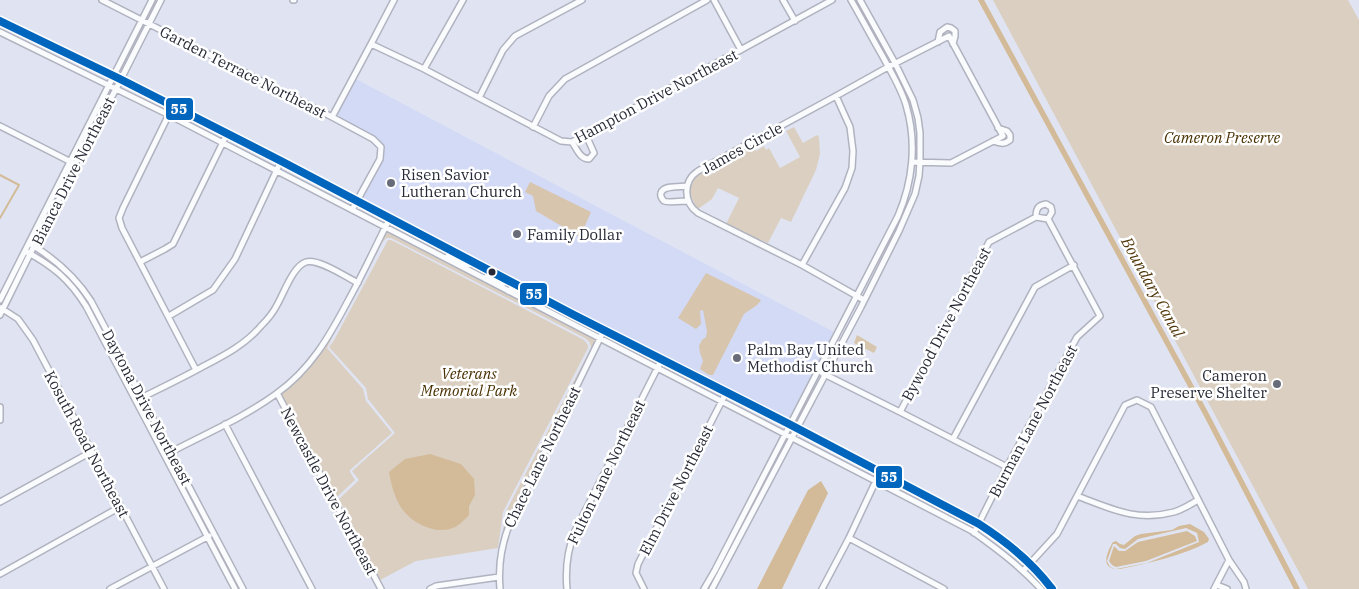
<svg xmlns="http://www.w3.org/2000/svg" width="1359" height="589" font-family="'IBM Plex Serif',serif">
  <rect width="100%" height="100%" fill="#e0e4f2"/>
  <path fill="#d3daf6" d="M356,79l478,253 -46,88 -182,-92 -213,-112 -32,-16 22,-40 2,-13 -1,-2 -9,-8 -39,-21z"/>
  <path fill="#dacfc1" d="M993,0h355l11,20v569h-51z
    M794,127l9,16 14,-8 2,2 1,17 -4,16 -25,52 -10,-4 -13,25 -9,-4 -2,3 -32,-16 14,-28 -21,-10 -6,11 -14,10h-1l-8,-17 5,-14 9,-6 6,1 1,2 6,-3v-3l3,-5 30,-17 5,1 2,3 8,-5 2,4 3,-2 11,20 20,-11 -14,-26z
    M386,231l210,109 -74,149 -19,43 2,-19 86,-165c0,-6 -4,-9 -10,-12l-190,-98h-5l-4,5 -47,90 27,-51z
    M388,240h3l8,4 185,96 4,5v3l-85,164 -5,36 -82,13 -36,19 -41,-81 20,-19 -7,-9 43,-38 -27,-34 -2,-11 -37,-41 4,-5z
    M333,336l-6,12 36,41 3,12 26,32 -42,37v2l5,8 -19,18 -55,-104 14,-12 16,-17z"/>
  <path fill="#d7c5ad" d="M530,182l61,30 -11,25 -44,-26 -3,-15 -8,-4z
    M706,273l55,27c-4,7 -11,9 -17,14l-31,61h-4l-9,-6 3,-8 -3,-8 -1,-7 3,-6 4,-3 1,-6 -4,-21 -3,1 1,13 -5,5 -18,-11z
    M857,335l20,12 -3,6 -20,-10z"/>
  <path fill="#d3bb99" d="M430,454l31,10 13,15 1,16 -6,11v9c-5,5 -11,12 -19,14 -18,5 -41,-8 -50,-23 -6,-11 -9,-22 -11,-34l16,-13z
    M821,481l7,12 -46,96h-25l51,-99z
    M1190,524l14,8 5,7 -1,3c-26,14 -59,21 -88,27h-4l31,-6 52,-21 -2,-9 -11,-5 -48,11 -13,10 -5,-1 -4,-4h-3l-6,17 3,6 5,2c-15,-2 -7,-19 -2,-27l3,-1 4,3 4,1 11,-9 6,-2 31,-4 7,-4z
    M1187,531l8,5 2,5 -51,20 -30,6 -4,-2 -3,-4 5,-15 5,5h6l13,-9z"/>
  <g fill="none" stroke-linecap="round" stroke-linejoin="round">
    <path stroke="#d3bb99" stroke-width="2" d="M0,175l19,10 -19,33"/>
    <path stroke="#d3bb99" stroke-width="5.5" d="M981,0l225,414 91,175"/>
    <g stroke="#b0b3bf" stroke-width="8">
      <path id="minor" d="M102,0l230,117 41,22 8,8 -1,12 -28,51
        M293,0h1
        M714,0l27,50
        M783,0l12,21
        M0,21l120,58 161,82 293,154 215,109 190,100c28,18 53,38 73,65
        M0,32l169,83 803,416c25,18 48,35 69,58
        M938,42l2,-10 7,-5 4,1 4,3v5l-2,8
        M371,44l53,25 137,72 11,1 260,-142
        M424,69l39,-69
        M479,98l24,-48 12,-14 67,-36
        M173,106l-50,102 -4,10 3,10 74,142
        M332,117l39,-73 23,-44
        M0,126l73,37
        M533,127l16,-31 16,-17 142,-79
        M993,141c7,2 11,4 17,-1v-5l-3,-4 -9,-3
        M572,142c5,7 8,17 17,17l5,-6 -8,-18
        M687,186c-7,1 -24,-1 -26,7 -1,3 1,6 3,8 3,2 19,0 24,0
        M1036,217c0,-8 2,-12 10,-13l5,3 1,5 -4,7
        M29,243c25,15 46,33 62,58l152,288
        M25,251c28,15 44,28 61,55l149,283
        M448,256l18,9 11,-1
        M140,262l25,-13 8,-5 54,-110
        M802,265l43,-77 7,-20 1,-17 -3,-24 -14,-31
        M487,276l17,7 6,-1
        M508,291l5,-3 24,10
        M0,300l152,-300
        M864,300l-62,-35 -104,-52c-15,-11 -15,-32 0,-42l138,-75 52,-29 61,-31 54,100 -52,27 -39,-1
        M1,308l17,11 15,21 131,249
        M0,315l34,-69 20,-36 21,-46 41,-75 45,-89
        M169,316l44,-26 22,-31 46,-98
        M822,373l78,39 107,55
        M277,393l104,196
        M141,398c20,-10 41,-20 61,-31 21,-11 43,-22 59,-41 6,-6 12,-13 16,-21 7,-12 16,-39 29,-43 12,-4 40,15 52,21
        M0,407v13
        M900,412l89,-170 47,-25 12,2
        M225,424l87,165
        M953,439l82,-152 39,-22
        M169,453c36,-19 74,-35 107,-59 35,-25 53,-57 73,-95 15,-27 27,-54 41,-81
        M1077,496c35,13 59,26 97,16 8,-2 17,-8 24,-12
        M0,502l91,-50
        M974,533l33,-66 70,-130 23,-21 -52,-97
        M849,538l95,51
        M1229,560l15,22 2,7
        M1024,570l33,-36 68,-129 12,-5 14,7 78,153 -15,29
        M0,574l120,-67
        M1217,585l10,4
        M110,589l99,-53
        M430,589l6,-3 63,-9
        M500,589c-2,-23 1,-44 10,-66l94,-193
        M567,589c-2,-21 0,-38 8,-58l87,-172
        M644,589l-8,-16 2,-9 88,-171
        M704,589l11,-19 183,-354c15,-35 19,-74 8,-111 -5,-17 -15,-33 -23,-48 -11,-19 -21,-38 -32,-57
        M712,589l149,-282 38,-76 16,-37 4,-18 1,-14v-29l-2,-15 -5,-18 -18,-37 -35,-63
        M822,589l27,-51 31,-66"/>
    </g>
    <use href="#minor" stroke="#fafbfd" stroke-width="5"/>
    <g stroke="#fff" stroke-width="11">
      <path id="bus-1" d="M0,21l120,58 161,82 293,154 215,109 190,100c28,18 53,38 73,65"/>
    </g>
    <use href="#bus-1" stroke="#0065bd" stroke-width="8"/>
  </g>
  <g fill="#686b78" stroke="#fff" stroke-width="2">
    <circle cx="391" cy="183" r="5"/>
    <circle cx="517" cy="234" r="5"/>
    <circle cx="737" cy="358" r="5"/>
    <circle cx="1277" cy="384" r="5"/>
  </g>
  <circle fill="#272a36" stroke="#fff" stroke-width="2" cx="492" cy="272" r="4.5"/>
  <g text-anchor="middle" dominant-baseline="central" stroke-width="5" stroke-linejoin="round" paint-order="stroke">
    <g font-size="15" fill="#272a36" stroke="#fff">
      <text transform="translate(243 72) rotate(27)">Garden Terrace Northeast</text>
      <text transform="translate(656 96) rotate(-28)">Hampton Drive Northeast</text>
      <text transform="translate(742 148) rotate(-29)">James Circle</text>
      <text transform="translate(73 171) rotate(-63)">Bianca Drive Northeast</text>
      <text transform="translate(946 324) rotate(-62)">Bywood Drive Northeast</text>
      <text transform="translate(147 407) rotate(62)">Daytona Drive Northeast</text>
      <text transform="translate(1033 421) rotate(-62)">Burman Lane Northeast</text>
      <text transform="translate(87 444) rotate(62)">Kosuth Road Northeast</text>
      <text transform="translate(542 457) rotate(-64)">Chace Lane Northeast</text>
      <text transform="translate(606 472) rotate(-64)">Fulton Lane Northeast</text>
      <text transform="translate(676 490) rotate(-63)">Elm Drive Northeast</text>
      <text transform="translate(329 491) rotate(62)">Newcastle Drive Northeast</text>
    </g>
    <g font-size="15" font-style="italic" fill="#483000" stroke="#fff">
      <text x="1222" y="137">Cameron Preserve</text>
      <text x="469" y="373">Veterans<tspan x="469" dy="17">Memorial Park</tspan></text>
    </g>
    <g font-size="15" fill="#272a36" stroke="#fff" text-anchor="start">
      <text x="401" y="174">Risen Savior<tspan x="401" dy="17">Lutheran Church</tspan></text>
      <text x="527" y="234">Family Dollar</text>
      <text x="747" y="349">Palm Bay United<tspan x="747" dy="17">Methodist Church</tspan></text>
      <text x="1267" y="375" text-anchor="end">Cameron<tspan x="1267" dy="17">Preserve Shelter</tspan></text>
    </g>
    <g font-size="16" font-style="italic" fill="#52390c" stroke="#fff">
      <text transform="translate(1153 287) rotate(61)">Boundary Canal</text>
    </g>
  </g>
  <g stroke="#fff" stroke-width="2">
    <rect x="165" y="97" width="29" height="24" rx="5" fill="#0065bd"/>
    <rect x="519" y="282" width="29" height="24" rx="5" fill="#0065bd"/>
    <rect x="875" y="465" width="28" height="24" rx="5" fill="#0065bd"/>
  </g>
  <g font-size="14" text-anchor="middle" font-weight="bold" fill="#fff">
    <text x="179" y="114">55</text>
    <text x="534" y="299">55</text>
    <text x="889" y="482">55</text>
  </g>
</svg>
